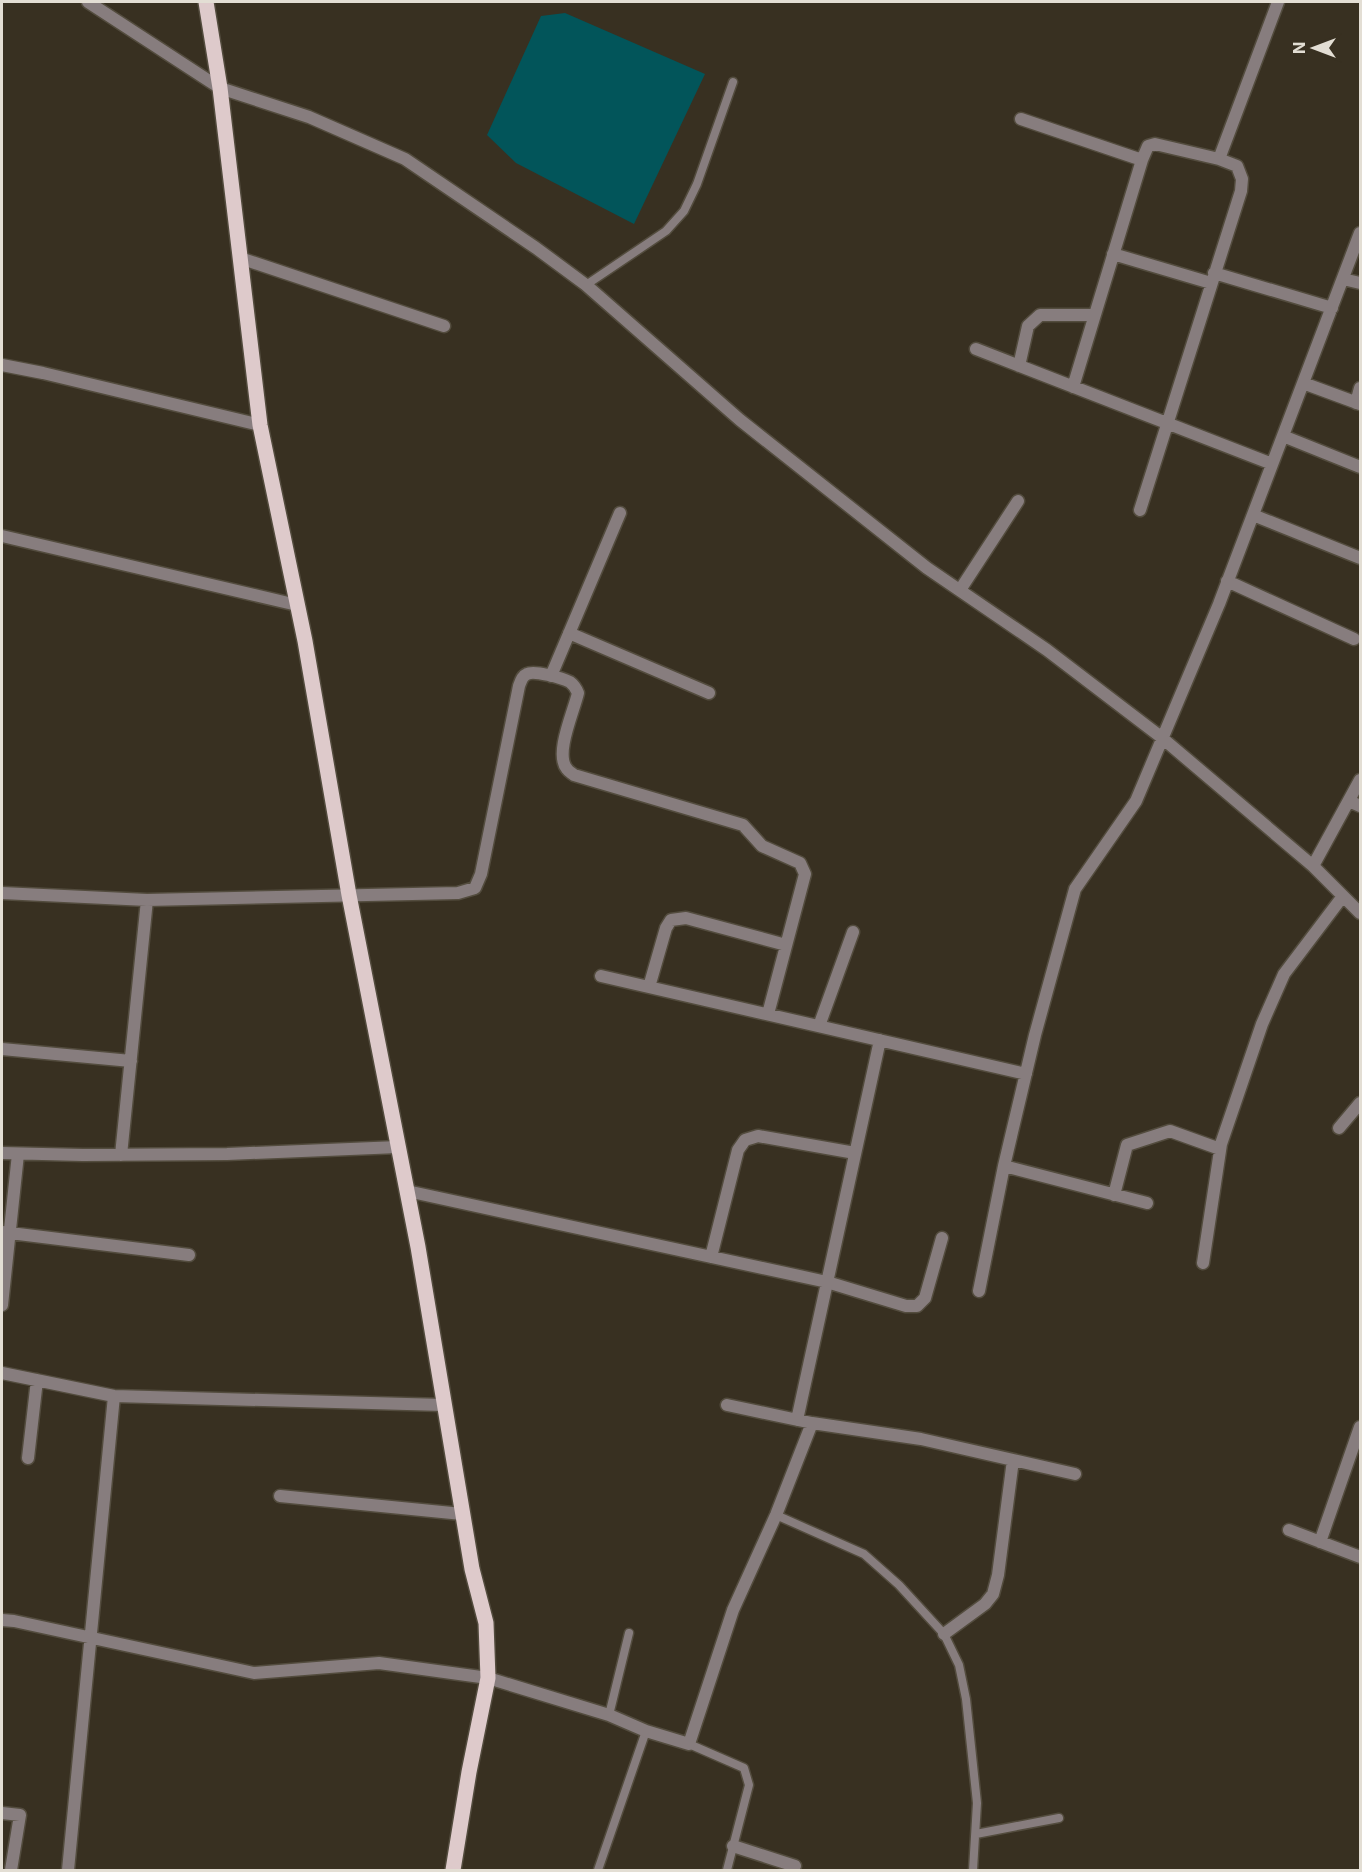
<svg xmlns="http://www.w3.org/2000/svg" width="1362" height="1872" font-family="Inter,sans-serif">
  <rect width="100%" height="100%" fill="#383021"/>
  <path fill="#02555a" d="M565,13l140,61 -71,150 -118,-61 -29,-28 54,-119z"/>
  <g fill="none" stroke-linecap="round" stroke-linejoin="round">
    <g stroke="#534c3e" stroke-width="11">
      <path id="service" d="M586,285l80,-54 18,-20 13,-27 36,-102
        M776,1515l88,39 35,31 45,49 15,31 7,34 11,104 -4,67
        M609,1715l20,-82
        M689,1744l55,24 5,17 -22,85
        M976,1834l83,-16
        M598,1870l48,-139"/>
    </g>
    <g stroke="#534c3e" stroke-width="15">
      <path id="minor" d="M88,2l132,86 89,29 96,42 131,89 50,37 154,135 187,148 120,82 114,87 152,129 47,47
        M1021,119l121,41
        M1113,254l98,29
        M240,258l204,68
        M1214,273l118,35
        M1343,279l17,4
        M976,349l296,115
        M2,365l41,8 217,52
        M1019,366l9,-40 12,-11h54
        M1303,383l57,21
        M1073,387l69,-227 6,-14 7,-2 64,15
        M1356,403l4,-15
        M1283,436l77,31
        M1140,510l101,-319 1,-12 -5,-13 -18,-7 59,-157
        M1253,515l107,43
        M2,536l295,69
        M1227,581l127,58
        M960,590l58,-89
        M569,633l140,60
        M551,676l69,-163
        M1349,801l11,5
        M1313,866l47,-86
        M2,893l145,7 311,-7 17,-5 6,-14 38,-188c2,-5 3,-10 8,-12 7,-4 35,4 43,8 4,3 6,6 8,11 -4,18 -24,61 -11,76 2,3 5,4 7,6l169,50 19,21 38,17 5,11 -37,140
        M601,976l425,98
        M649,987l17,-59 5,-8 15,-2 100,27
        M819,1026l34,-94
        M2,1049l129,12
        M1339,1128l21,-25
        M2,1153l81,2 144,-1 171,-7
        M121,1155l26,-255
        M1004,1166l143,37
        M407,1191l420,91 79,24h11l8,-8 17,-60
        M1114,1195l13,-50 43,-14 50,18
        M2,1232l187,23
        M711,1257l27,-107 7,-10 13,-4 97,17
        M1203,1263l18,-119 41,-120 22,-50 59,-78
        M979,1291l25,-125 31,-131 40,-146 61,-88 83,-197 141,-371
        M2,1305l16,-151
        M2,1373l112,23 329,9
        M727,1405l85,18 109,16 154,35
        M797,1420l83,-380
        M28,1458l9,-78
        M280,1496l182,18
        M1289,1530l71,27
        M1320,1542l40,-115
        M2,1620l12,1 240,52 125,-10 109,15 121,37 37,16 43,13 44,-134 43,-95 36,-92
        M944,1634l41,-30 8,-10 5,-19 15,-115
        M2,1813l18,2 -9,55
        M733,1846l62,20
        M68,1870l46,-474"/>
    </g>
    <g stroke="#534c3e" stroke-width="18">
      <path id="primary" d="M206,2l14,86 40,337 45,216 44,254 69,352 54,322 14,54 2,55 -19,94 -16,98"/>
    </g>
    <use href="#service" stroke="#877d7e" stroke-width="8"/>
    <use href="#minor" stroke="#877d7e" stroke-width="12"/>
    <use href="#primary" stroke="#decacb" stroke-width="15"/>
  </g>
  <rect width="1362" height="1872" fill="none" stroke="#e3ded4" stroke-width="6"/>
  <g transform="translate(1314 48) rotate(270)" stroke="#383021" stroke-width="4.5" paint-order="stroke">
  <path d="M0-4.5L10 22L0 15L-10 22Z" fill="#e3ded4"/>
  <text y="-9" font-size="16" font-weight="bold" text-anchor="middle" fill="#e3ded4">N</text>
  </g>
</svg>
